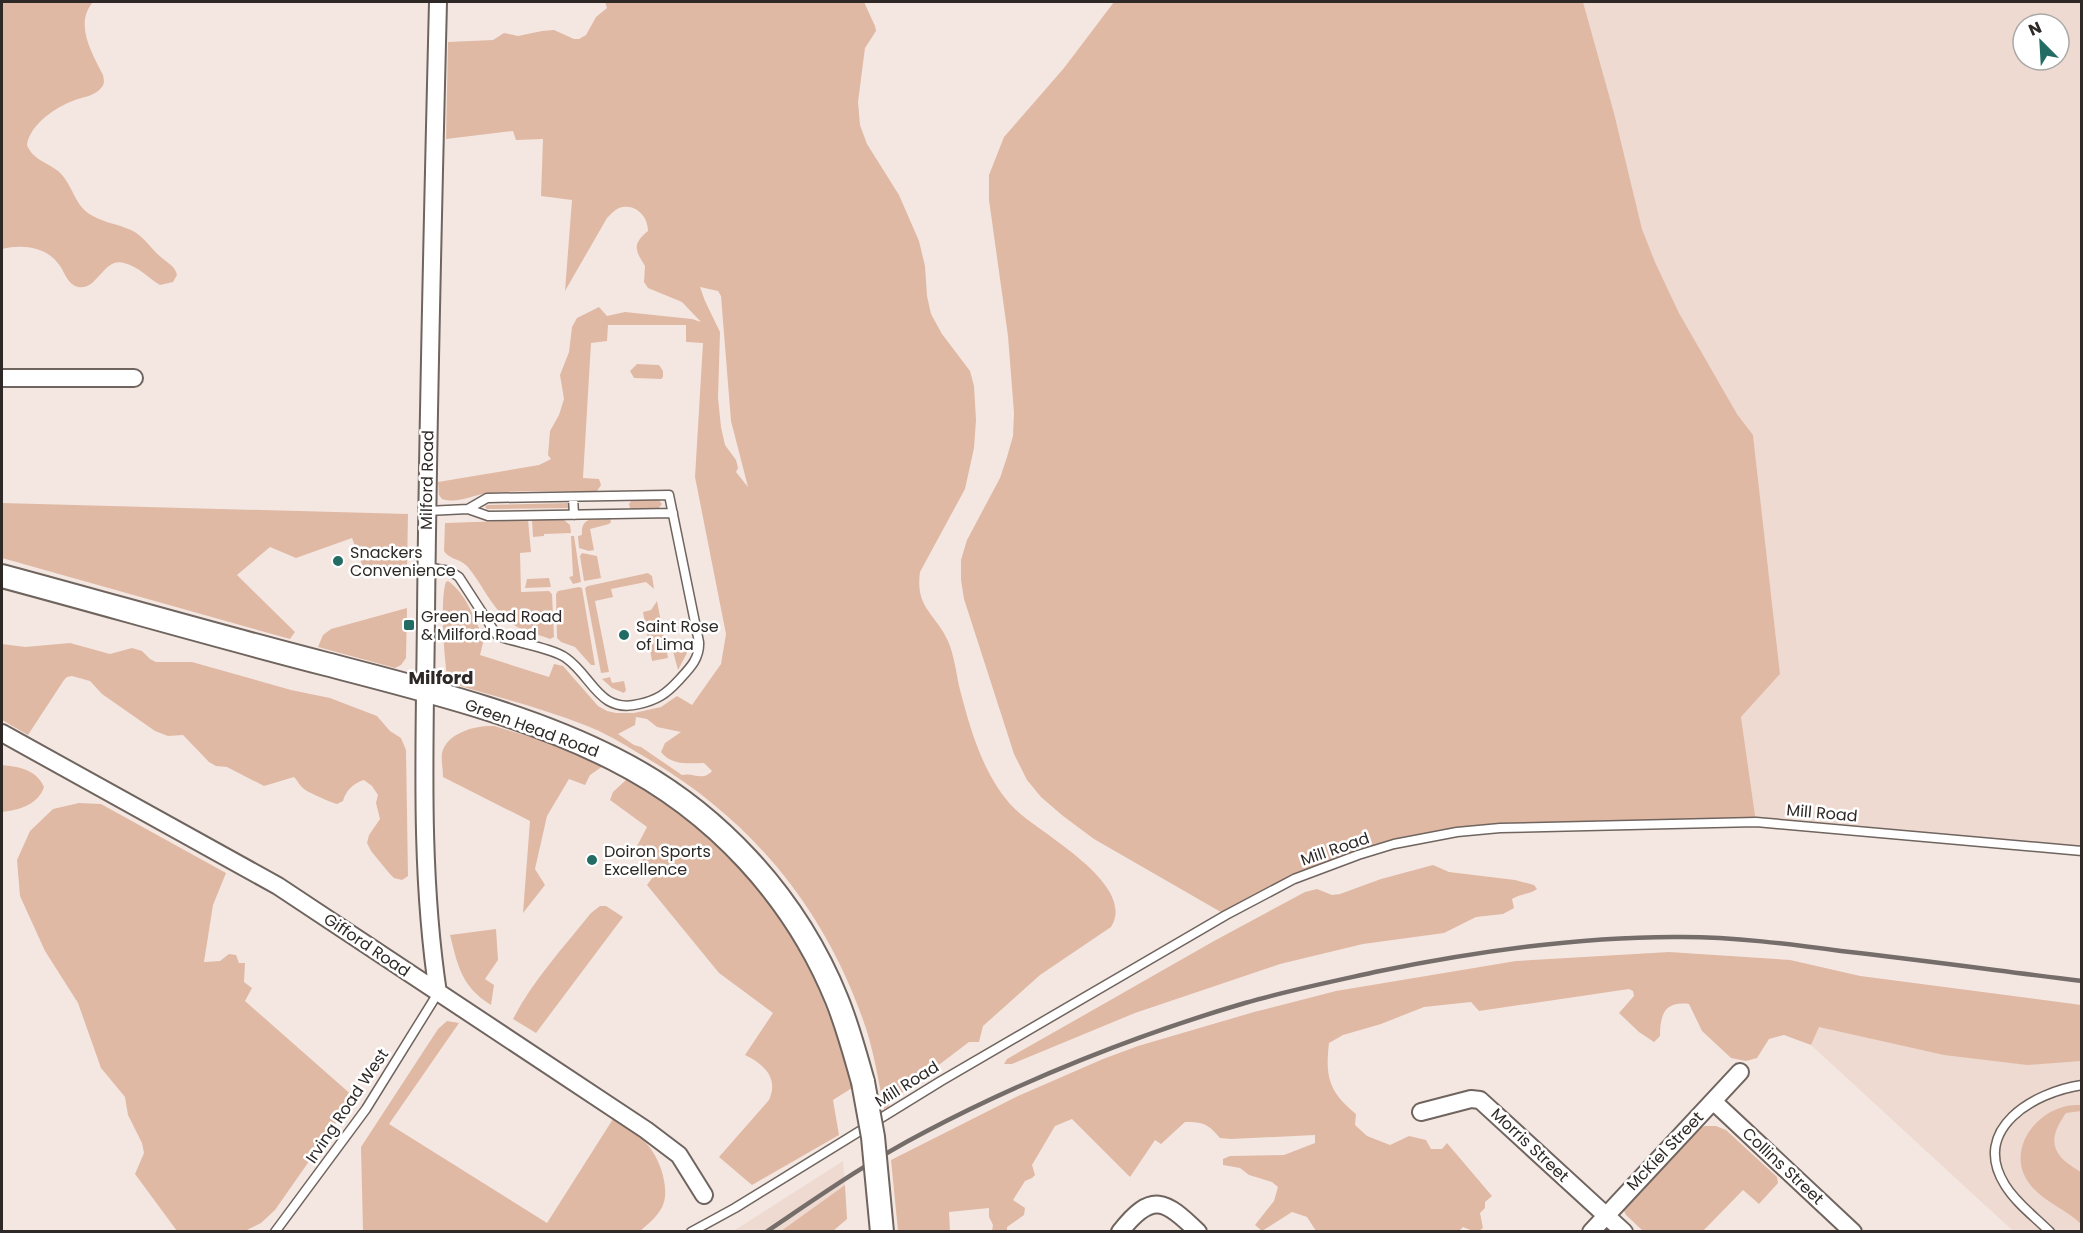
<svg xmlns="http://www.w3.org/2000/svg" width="2083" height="1233" font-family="Poppins,sans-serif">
  <rect width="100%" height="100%" fill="#f4e7e1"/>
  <path fill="#eedad0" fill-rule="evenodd" d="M1583,2h498v849l-325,-29 -15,-105 39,-43 -27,-239 -16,-21 -58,-101 -24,-51 -13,-33 -28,-116zM2023,24h36v36h-36z
    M1790,960l70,16 221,29v226h-68l-202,-186z
    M843,1161l2,24 -64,46 -49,1z"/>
  <path fill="#e0b9a5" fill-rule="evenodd" d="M2,2h91c-19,22 -1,51 10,73 1,5 2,9 -2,13 -6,8 -18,9 -26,12 -19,7 -45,24 -48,45 6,15 20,17 31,26 14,12 16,32 30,42 12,9 30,11 43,17 14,7 20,19 31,28 7,6 13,8 15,17l-4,7 -13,3c-13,-8 -21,-18 -36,-22 -21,-6 -26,28 -46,24 -10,-2 -13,-14 -18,-21 -13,-20 -38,-22 -58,-17z
    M605,2h259l11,24 1,5 -11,17 -7,54 2,23 7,19 32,51 20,46 6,25 2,30 4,18 11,20 28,37 4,15 2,34 -2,28 -9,41 -45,83c-5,36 15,41 28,69 6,14 8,30 11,45 11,42 24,91 56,123 24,24 123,75 96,118l-71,48 -57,51 -4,16h-10l-79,60 -2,5 -4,2c-6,-31 -11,-63 -22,-92 -40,-111 -111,-197 -212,-257 -17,-10 -34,-21 -51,-29 -46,-20 -95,-32 -142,-46l-7,-5 -3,-6c-3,-17 -7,-77 -1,-92l2,-1c18,12 27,39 36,58l-4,16 69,22 5,-13 9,2 35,40 9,5 9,2h18l27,-6 16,-11 15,9 29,-41 5,-30 -31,-157 8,-134 -17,-1v-17h-78l-1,16 -16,2 -8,135 16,1 2,6 -4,6c-36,1 -73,-1 -109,2 -15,2 -30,11 -46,6l-3,-4 -1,-13 101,-17 12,-6 -3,-4 2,-24 9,-16 5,-16 -4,-24 9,-23 3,-25 5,-9 22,-11 8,9 18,-4 67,7 9,3 -19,-20 -34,-14 -4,-6 1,-16c-10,-16 -13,-22 3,-35 0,-14 -11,-26 -25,-24 -7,1 -12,7 -16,11l-42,73 7,-91 -31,-4 2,-57 -27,1 -3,-9 -67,8 2,-97 45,-2 11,-7 14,3 24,-5 12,-1 20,9h5l7,-4 10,-18 11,-9zM700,287l18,4 3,5 10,125 17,66 -12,-15 2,-4 -2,-8 -11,-15 -4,-18 -3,-29 2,-66 -15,-31zM636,717l11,2 10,8 24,5 -16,11 -4,9c11,14 27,11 43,11l8,8c-10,11 -18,1 -30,4l-41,-28 -7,-2 -16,-11 17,-9z
    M1114,2h469l31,111 28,116 13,33 24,51 58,101 16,21 27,239 -39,43 15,105 -192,3 -139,13 -100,29 -99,48 -132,-76 -31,-23 -22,-19 -14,-17 -13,-26 -50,-155 -3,-19v-20l6,-20 33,-62 7,-21 6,-21 1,-23 -6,-77 -19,-136v-25l15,-38 60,-69z
    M637,364l22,1 4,6v6l-2,2 -27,-1 -4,-7z
    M658,499l4,5 -4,5 -24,1 -4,-2 -1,-4 3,-4z
    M2,503l406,11 -1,56 -44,-3 -11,-29 -56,20 -26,-11 -33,28 58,57 -5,7 -288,-81z
    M569,503l2,4 -2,1 -82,1 -2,-2 2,-2z
    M602,517l8,1 1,4 -2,2 -19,5 4,21 -5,1 -10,-3 -1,-12 4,-1c-1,-15 7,-16 20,-18z
    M528,520l3,32 -11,1 1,39 28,-1 3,3 2,43 -4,2c-10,-4 -22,-6 -31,-11 -25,-13 -35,-42 -52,-62 -7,-7 -18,-7 -23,-15l1,-28h1z
    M532,520h32l6,5 1,8 -27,1v2l-11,1z
    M571,536h3l7,46 -8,2 -4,-7 4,-1z
    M582,553l15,3 4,22 -17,3 -4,-25z
    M648,573l4,3 2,13 -8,-7 -35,7 2,8 -18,4 14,71 -8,1 -16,-85 3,-2z
    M549,578l2,9 -26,1 2,-9z
    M579,587l3,1 13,77h-4l-16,-18 -14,-5 -4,-4 -1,-44 2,-3z
    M657,601l11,57 -16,3 -9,-49 8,-2z
    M407,608l-1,50 -5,7 -6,3 -77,-21 5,-12 8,-6z
    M687,640l1,11 -10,19 -7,-26z
    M70,643l40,11 22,-6 10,3 8,8 6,3h36l99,28 39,8 47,18 13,15 11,7 5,12 2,126 -6,4 -8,-2 -5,-5 -18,-22 -4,-8 2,-8 11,-16 -4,-16 2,-8 -6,-9 -8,-6c-10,3 -18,10 -21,21l-6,3c-7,-2 -28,-11 -33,-15 -5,-4 -6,-8 -10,-12l-30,9 -37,-19 -11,-1 -7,-4 -26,-27 -15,1 -13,-5 -53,-37 -12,-13 -18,-5 -5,1 -3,3 -36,55 -26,-15v-76l23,3z
    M610,677l2,6 12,-2 2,9 -2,3 -12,-5 -10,-9z
    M494,726l44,13 65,27 -13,9 -5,10 -16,-6 -22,37 -12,53 10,16 -22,28 7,-92 -87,-44c0,-8 -2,-17 -1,-24 5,-21 35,-28 52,-27z
    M2,765c17,2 34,4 42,22 -6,18 -25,23 -42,25z
    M627,779c125,76 189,169 225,309l-19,12 6,35 -87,50 -33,-28 50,-57c10,-22 -5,-36 -24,-45l28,-42 -54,-40 -72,-88 9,-12 -16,-14 -4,-11 11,-21 -37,-27 3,-8z
    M79,803l22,1 125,69 -13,32 -9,57 16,-1 9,-7 7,1 3,8h6l-1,19 8,6 -7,13 109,96 -79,113 -14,13 -16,8h-68l-42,-57 9,-21 -2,-10 -14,-28 -3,-18 -24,-29 -23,-65 -33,-52 -25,-55 -3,-36 13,-29 23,-22z
    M1433,865l16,7 66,8 19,5 3,4c-6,5 -17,5 -25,10l2,9 -11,6 -27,3 -32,16 -81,11 -83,20 -145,49 -123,51h-8l3,-5 207,-118 91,-49 12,-3 15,6 8,-1 41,-15z
    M600,906h6l17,11 -87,116 -23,-14c20,-39 51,-72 78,-106z
    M496,929l2,31 -13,19 9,6 -3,20c-29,-18 -33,-38 -41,-70z
    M1669,952l121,8 70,16 221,29v56l-54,4 -83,-10 -125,-28 -8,18 -27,-10 -15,4 -12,19 -11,3 -15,-3 -29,-27 -13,-27c-24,-3 -29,10 -29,32l-6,6 -15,-10 -20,-19 15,-17 -1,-5 -4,-2 -150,22 -8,-9 -47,5 -43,17 -38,11 -14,8c-4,34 0,49 27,71l-1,11 12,11 23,9 19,-9 17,4 5,9h11l5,-6 45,53 -7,6v6l-5,5 3,15 -4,3h-6l-10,-4 -5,5 -142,-1 -9,-14 -15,-5 -30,19 -7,-6 19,-24 4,-14 -6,-5 -23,-7 -9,-7 -17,-3v-6l7,-3 54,-1 31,-12v-8l-84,4 -11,-1c-12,-14 -16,-16 -35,-16l-24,22 -6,-4 -25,37 -58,-58 -17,7 -23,39 3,10 -3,3 -7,3 -12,19 12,8 -1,7 -17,12v4h-15l1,-6 -4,-8v-9l-40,4 1,19h-52l-7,-71 127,-64 85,-37 35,-13 116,-34 82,-21 180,-30z
    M447,1021l12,2 -70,101 158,99 66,-104c10,7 22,13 31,22 14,13 25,42 20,61 -3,12 -16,22 -24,29h-277l-2,-84 77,-118z
    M2081,1105v6l-15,2c-20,28 -14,43 15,59v52c-14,-14 -35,-21 -49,-37 -26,-29 -4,-70 31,-80 6,-2 12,-2 18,-2z
    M1705,1126h11l10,4 51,47 1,6 -19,21 -16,-14 -40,41h-60l-17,-16 -3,-6 72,-79z
    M845,1185l2,34 -14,12h-52z"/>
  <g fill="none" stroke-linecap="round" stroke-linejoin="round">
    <g stroke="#6f645e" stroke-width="11">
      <path id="lane" d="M573,497l1,18
        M427,511l41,-2 20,7 185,-3
        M426,567l24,4 9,6 37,57 8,4c15,5 51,11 62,20 27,19 33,56 73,46 18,-4 27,-10 39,-23 11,-12 22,-22 21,-39l-30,-147 -182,3 -19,11
        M275,1232l91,-123 72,-116
        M691,1232l44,-24 206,-127 285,-166 68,-36 64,-24 36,-11 63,-12 43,-4 256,-6 326,29
        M2050,1232c-15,-15 -34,-29 -45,-47 -35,-56 29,-93 77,-100"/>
    </g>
    <g stroke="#6f645e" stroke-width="20">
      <path id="street" d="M438,2c-5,204 -10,408 -12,613 -1,126 -7,253 12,378
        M2,378h132
        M2,733l276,153 368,244 33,25 25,40
        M1713,1101l140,131
        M1421,1112l50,-13 9,1 144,132
        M1120,1232c32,-41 45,-32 78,0
        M1591,1232l149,-160"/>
    </g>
    <g stroke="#6f645e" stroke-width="26">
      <path id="secondary" d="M2,576c108,29 215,60 324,88 95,25 200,50 288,95 101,51 181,137 223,241 11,27 18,54 26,82"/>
    </g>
    <use href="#lane" stroke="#fff" stroke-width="8"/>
    <use href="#street" stroke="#fff" stroke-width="16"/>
    <use href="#secondary" stroke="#fff" stroke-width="22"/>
    <path stroke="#756d69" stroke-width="4.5" d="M766,1232c52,-35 103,-71 159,-100 98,-52 214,-98 320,-129 45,-13 90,-22 135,-32 99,-20 201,-35 302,-34 53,0 107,7 159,14 80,9 160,20 241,30"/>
    <g stroke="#6f645e" stroke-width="26" stroke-linecap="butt">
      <path id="secondary-bridge" d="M863,1082l10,55 9,95"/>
    </g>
    <use href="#secondary-bridge" stroke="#fff" stroke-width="22"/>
  </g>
  <g fill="#236c63" stroke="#fff" stroke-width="2">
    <circle cx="338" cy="561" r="6"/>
    <rect x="403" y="619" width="12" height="12" rx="3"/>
    <circle cx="624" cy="635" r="6"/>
    <circle cx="592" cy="860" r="6"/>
  </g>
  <g text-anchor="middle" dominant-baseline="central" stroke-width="5" stroke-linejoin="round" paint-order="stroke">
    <g font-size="16" fill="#2e2926" stroke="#fff">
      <text transform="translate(427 480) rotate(-89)">Milford Road</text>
      <text transform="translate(532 728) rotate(20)">Green Head Road</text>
      <text transform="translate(1822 813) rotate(5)">Mill Road</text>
      <text transform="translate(1335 849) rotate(-19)">Mill Road</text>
      <text transform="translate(367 945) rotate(34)">Gifford Road</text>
      <text transform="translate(907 1084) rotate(-32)">Mill Road</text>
      <text transform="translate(347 1106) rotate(-56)">Irving Road West</text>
      <text transform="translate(1530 1145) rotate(43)">Morris Street</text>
      <text transform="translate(1665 1151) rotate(-46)">McKiel Street</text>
      <text transform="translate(1783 1166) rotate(43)">Collins Street</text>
    </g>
    <g font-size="16" fill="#2e2926" stroke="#fff" text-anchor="start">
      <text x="350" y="552">Snackers<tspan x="350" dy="18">Convenience</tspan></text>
      <text x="421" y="616">Green Head Road<tspan x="421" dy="18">&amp; Milford Road</tspan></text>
      <text x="636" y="626">Saint Rose<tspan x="636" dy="18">of Lima</tspan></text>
      <text x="604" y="851">Doiron Sports<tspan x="604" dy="18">Excellence</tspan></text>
    </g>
    <g font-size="18" font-weight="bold" fill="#2e2926" stroke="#fff">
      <text x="441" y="677">Milford</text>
    </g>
  </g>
  <rect width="2083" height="1233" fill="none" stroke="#2e2926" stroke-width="6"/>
  <g transform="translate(2041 42) rotate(336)"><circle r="28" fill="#ffffff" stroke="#aba9a8" stroke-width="1.5"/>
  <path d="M0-4.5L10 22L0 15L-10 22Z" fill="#236c63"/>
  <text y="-9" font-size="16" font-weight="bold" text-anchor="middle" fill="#2e2926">N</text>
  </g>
</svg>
